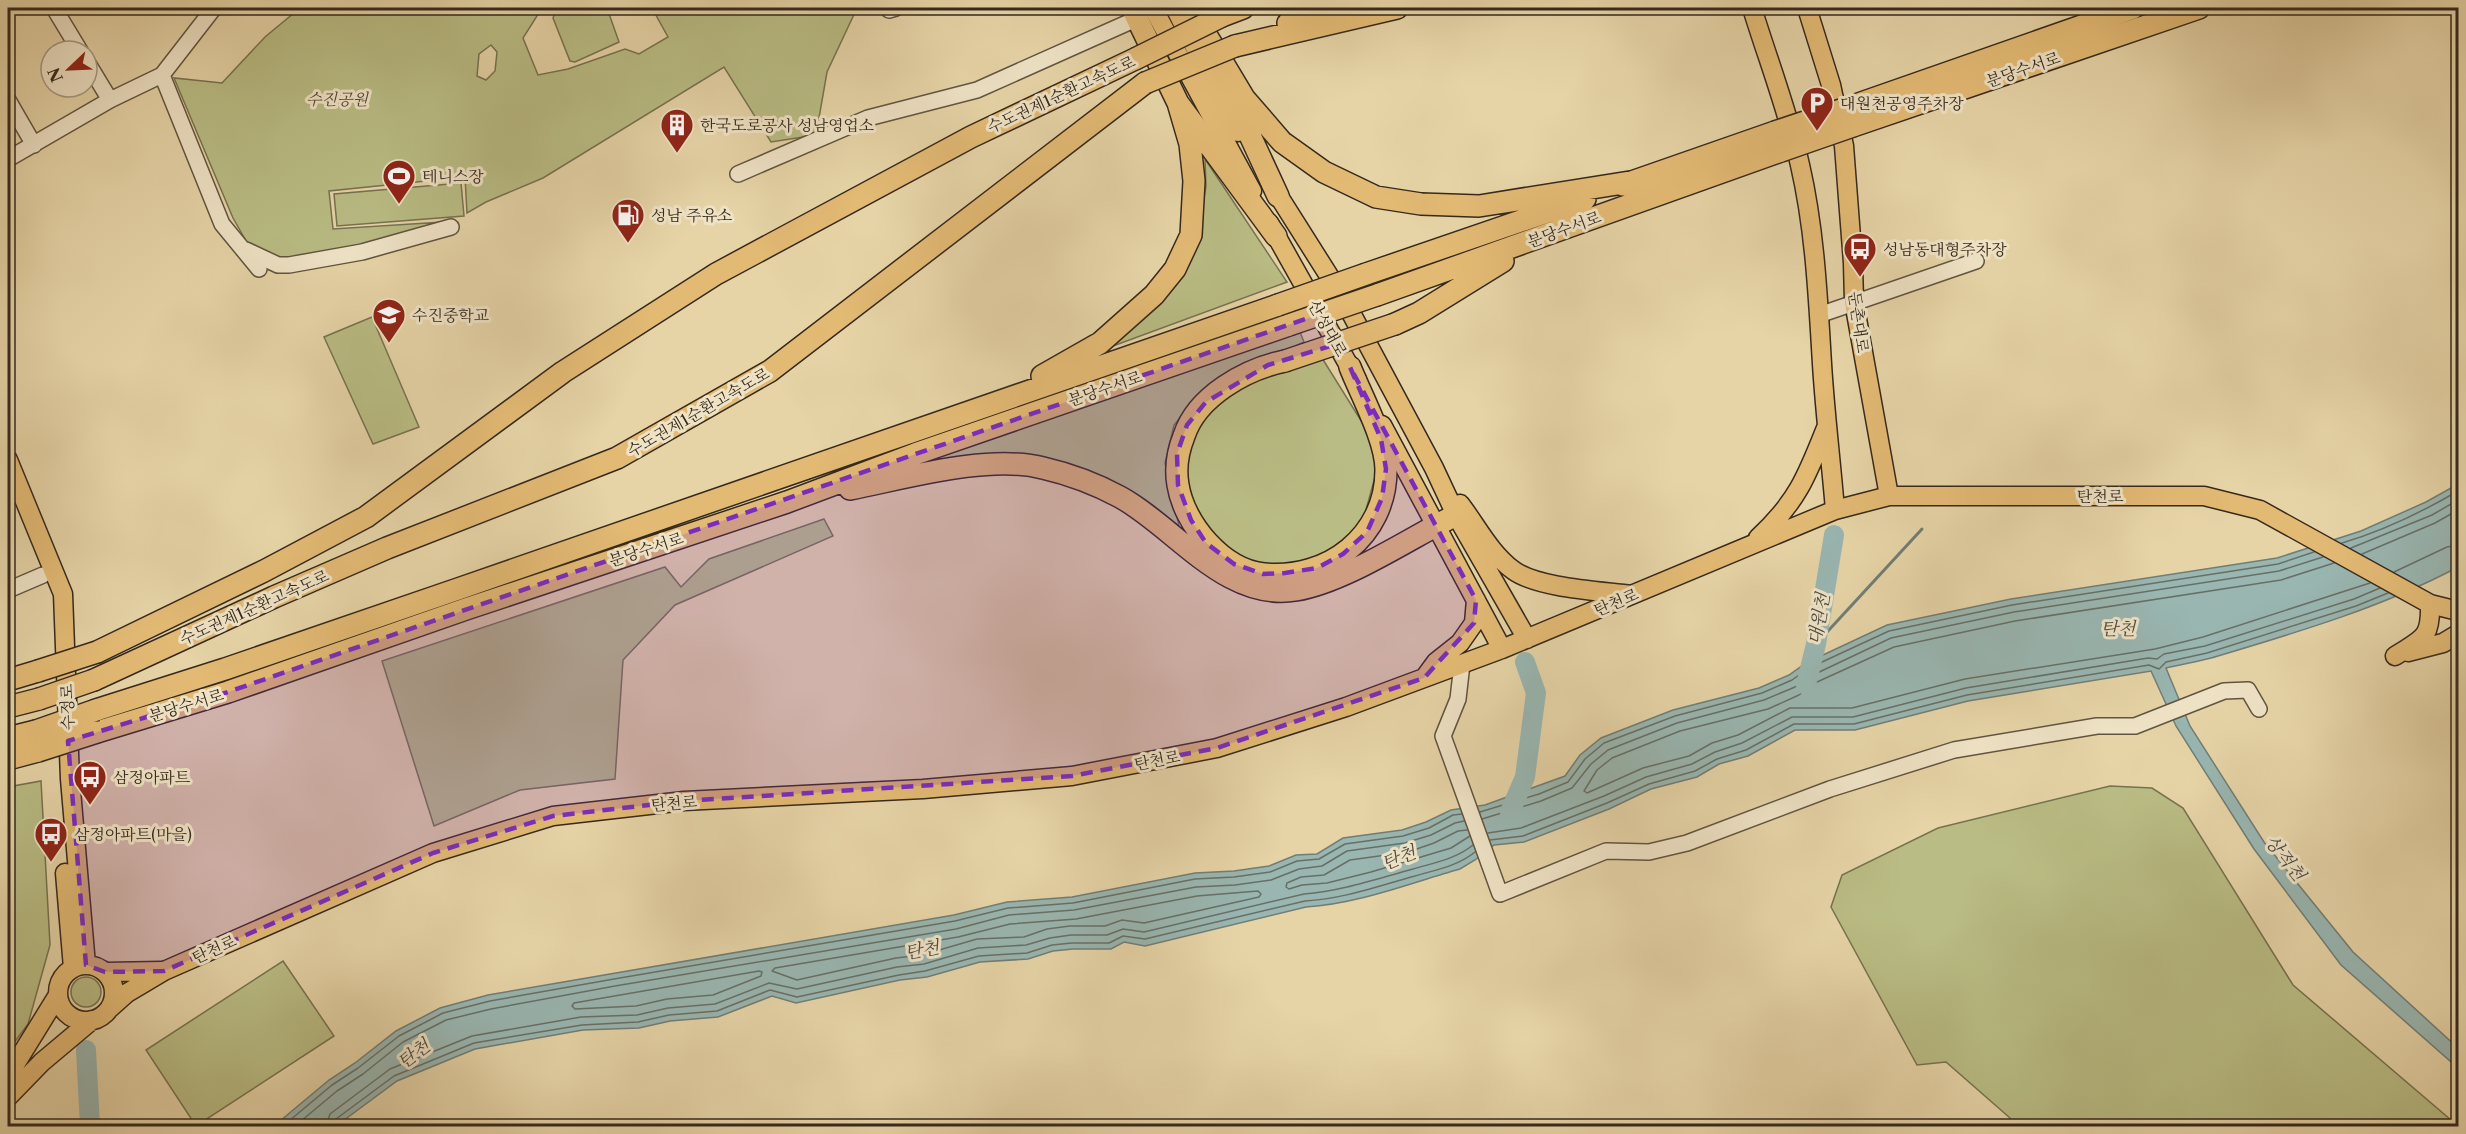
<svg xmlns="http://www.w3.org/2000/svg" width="2466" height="1134" font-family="'Libre Caslon Text','Noto Serif KR',serif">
  <rect width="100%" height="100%" fill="#e6d4a7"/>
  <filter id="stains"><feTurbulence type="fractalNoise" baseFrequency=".00333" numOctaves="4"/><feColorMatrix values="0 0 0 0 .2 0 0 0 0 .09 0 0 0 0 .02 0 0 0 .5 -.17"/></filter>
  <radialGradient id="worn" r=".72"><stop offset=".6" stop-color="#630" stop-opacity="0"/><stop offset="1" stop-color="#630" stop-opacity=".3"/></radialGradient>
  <path fill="#b9bc84" stroke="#777250" stroke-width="1.5" fill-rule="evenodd" d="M300,8h242l-19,30 15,37 30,-6 57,-20 14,5 29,-17 -16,-29h205l-30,64 -11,63 -45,7 -47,-75 -181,111 -57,24 -19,11 -2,-36 -136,14 4,38 110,-7 -49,18 -114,19 -31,-13 -16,-28 -59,-140 48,5 43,-46zM491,45l6,7 -2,19 -9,9 -9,-4 2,-22z
    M561,8h46l12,34 -44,20 -5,-1 -17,-43 3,-8z
    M1205,159l82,123 -174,64 20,-22 65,-89 8,-49z
    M461,183l3,33 -127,10 -3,-32z
    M372,317l47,110 -46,17 -49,-107z
    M1300,332l4,10 -100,47 -30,36 -9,38 14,63 -33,-25 -145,-47 -78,7z
    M1322,358l53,85v34l-11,40 -20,25 -30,19 -45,6 -26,-9 -28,-19 -17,-21 -12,-33v-29l11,-31 25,-27 50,-26z
    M824,519l9,17 -158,69 -52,55 -8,119 -95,11 -86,36 -52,-165 283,-94 16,20 28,-28z
    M41,781l9,164 -22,79 -20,27v-264z
    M2110,786l42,2 31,20 110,177 165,141h-448v-8l-64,-56 -29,3 -86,-158 11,-32 96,-47z
    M283,961l51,75 -138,90 -50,-76z
    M71 992a15 15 0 1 1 30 0a15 15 0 1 1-30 0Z"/>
  <path fill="#99b6b1" stroke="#717e76" stroke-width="1.5" d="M2458,484v83c-77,41 -163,66 -247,91 -14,4 -30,6 -45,10l24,58 74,116 89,110 105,96v20l-117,-103 -87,-116 -78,-123 -25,-55 -183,30 -113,29h-60l-47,26 -29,8 -22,13 -46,12 -42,20 -85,33 -30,3 -19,15 -15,9c-50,14 -102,35 -154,38l-161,39 -21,-4 -13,7h-38l-20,2 -25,8 -48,3 -53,15 -27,3 -104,23 -24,-7 -54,21 -48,4 -31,7 -56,2 -108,19 -78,32 -61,45h-62l55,-46 26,-17 41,-32 44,-23 48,-13 466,-80 53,-13 65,-5 123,-24 39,-2 35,-5 27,-11 21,-1 26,-16 59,-8 24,-8 25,-12 34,-5 80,-29 15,-21 21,-17 72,-28 86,-22 30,-13 17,-12 81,-38 124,-26 266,-41 84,-27 65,-29z"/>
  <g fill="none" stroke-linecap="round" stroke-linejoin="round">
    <path stroke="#677067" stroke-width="1.5" d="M2342,543c41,-12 80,-31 116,-52
      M2351,548l81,-33 26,-15
      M2362,554l73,-31 23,-13
      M2334,563l-53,17 -266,41 -121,26 -77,35 -18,13 -31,14 -88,22 -68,27 -15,12 -13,21 3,2 56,-25 46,-12 23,-13 26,-8 52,-27h62l113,-29 190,-30 48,-12 167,-54
      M2394,572l53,-25 11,-2
      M1480,812l59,-18 29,-12 17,-23 19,-16 71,-27 87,-23 30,-13 17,-12 80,-37 123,-26 266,-41 36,-12
      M1482,819l59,-18 31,-13 19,-24 17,-14 69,-27 87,-23 31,-13 18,-12 78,-37 123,-26 265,-41 44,-14
      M1467,830l-9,1 -24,12 -26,9 -58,8 -26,15 -23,2 -14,6 -1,4 3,2 13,-4 25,-2 44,-11 80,-24 19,-12
      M1488,833l33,-5 83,-32 42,-19 46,-13 23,-12 27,-9 50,-26h61l113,-29 182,-30 9,1 7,-5 41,-8 149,-47 26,-11
      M1490,840l33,-4 84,-33 42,-19 46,-13 22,-12 29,-9 48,-26h60l113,-29 182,-30 10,4 7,-7 41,-9 149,-47 32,-13
      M1258,891l3,3 -2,3 -115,26 -22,-3 -17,6h-35l-23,3 -23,8 -47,2 -55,16 -26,3 -99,22 -25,-9 3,-3 183,-31 52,-13 66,-5 121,-23z
      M759,971l3,1 -1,4 -48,19 -46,4 -31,7 -61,3 -3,-3 2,-3z
      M283,1126l49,-41 26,-17 41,-32 44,-23 47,-12 124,-22 341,-58 53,-13 65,-5 122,-24 39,-2 36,-5 27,-11 22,-2 26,-15 58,-8 26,-8 24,-13 9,-1
      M295,1126l42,-35 26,-17 40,-32 43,-22 45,-11 124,-23 341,-57 53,-14 65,-5 122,-23 39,-2 36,-5 28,-11 23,-3 25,-15 58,-8 26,-8 24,-12 9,-2
      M326,1126l4,-12 60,-45 82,-33 109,-19 56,-2 31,-7 47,-4 54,-21 28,6 100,-22 27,-3 54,-16 48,-3 24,-7 21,-3h36l16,-6 21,3 160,-38c38,-3 72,-15 109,-25 20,-6 43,-10 60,-24
      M333,1126l3,-7 58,-43 80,-33 108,-18 56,-3 31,-7 48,-4 53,-21 27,7 102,-22 26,-4 54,-15 48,-3 25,-8 20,-2h37l14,-7 22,3 160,-38c38,-2 73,-15 110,-25 20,-6 43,-10 60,-24"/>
    <path stroke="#717e76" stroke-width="3" d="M1816,644l106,-115"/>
    <path stroke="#99b6b1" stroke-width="20" d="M1806,685l10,-41 18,-109
      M1510,812l15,-35 11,-84 -11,-31
      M86,1050l4,76"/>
    <g stroke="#615440" stroke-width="18">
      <path id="minor" d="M54,8l26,43
        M889,10l7,-2
        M87,62l23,38
        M162,75l60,149 37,45
        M8,100l26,45
        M8,159l102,-59 52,-25 52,-67
        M738,174l130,-56 109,-28 159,-71
        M246,250l32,15h11l73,-13 89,-25
        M1819,315l157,-54
        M8,590l35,-15
        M1462,664l-4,35 -15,37 57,158 106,-43 43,1 38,-9 143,-54 124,-39 143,-24h38l89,-35 24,-1 11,19"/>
    </g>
    <g stroke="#35291d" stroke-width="21">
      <path id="major" d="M1153,8l99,183
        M1175,8l63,124
        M1752,8c16,52 36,103 48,157 15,65 18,133 22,199 3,49 9,97 13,146
        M1807,8l24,77 13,61 9,117 1,39 35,194
        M1271,184l72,114 91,170 22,47 71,124
        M1269,223l88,157
        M1382,425l120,224
        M8,460l55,134 7,185 16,186
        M1460,504c17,22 30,49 53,66 24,18 87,21 118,25
        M1758,538c39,-36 49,-62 68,-110
        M2408,652l35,-9 15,-9
        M2395,656c28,-18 36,-17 35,-52
        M1425,677l11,-15 24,-19 14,-20 2,-23
        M65,873l8,95
        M58 993a28 28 0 1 1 56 0a28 28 0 1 1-56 0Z
        M105,972l57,-1
        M109,1009l18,-16 37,-22 269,-118 120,-37 131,-15 239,-12 149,-13 145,-28 129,-41 156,-58 333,-139 54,-14h315l56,14 170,94 28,7
        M8,1076l50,-81
        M8,1097l34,-35 50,-42"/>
    </g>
    <g stroke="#35291d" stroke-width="24">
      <path id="highway" d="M1132,8l46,95 98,133
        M1190,8l54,90 38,44 42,30 52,25 45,7 58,2 157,-25
        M1222,16l21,-8
        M1288,23l39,-15
        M1235,46l162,-38
        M1229,90l49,106
        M1847,108l286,-100
        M1853,126l346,-118
        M1623,185l152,-53
        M1366,274l219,-75
        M1377,295l404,-144
        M1395,324l24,-11 84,-52
        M1285,361c-39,8 -88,35 -101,75 -6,15 -9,32 -6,49 6,39 45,85 86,89 64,6 122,-38 122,-104 0,-30 -25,-75 -36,-103
        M1042,376l58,-33 54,-48 21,-26 16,-34 3,-54 -4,-37 -12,-41
        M850,489c56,-11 138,-35 193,-21 26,6 53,16 77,29 55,30 106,105 176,93 49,-8 114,-52 160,-75
        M97,652l167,-81 102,-54 197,-145 153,-98 255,-137 164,-78
        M8,680l30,-9
        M94,680l180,-83 113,-49 230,-90 153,-87 375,-288
        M8,707l31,-8
        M96,710l129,-41 233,-80 820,-284
        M97,732l131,-40 238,-83 321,-107 128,-48 374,-129
        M8,738l28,-7
        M8,759l30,-8"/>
    </g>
    <use href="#minor" stroke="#efe3c6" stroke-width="15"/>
    <use href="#major" stroke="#e3ba74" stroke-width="18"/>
    <use href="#highway" stroke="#e3ba74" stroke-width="21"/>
    <g stroke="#35291d" stroke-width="24" stroke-linecap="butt">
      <path id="highway-bridge" d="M1135,59l87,-43
        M1145,83l90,-37
        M1775,132l72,-24
        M1781,151l72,-25
        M1278,305l88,-31
        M1289,325l88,-30
        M1285,361l110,-37
        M38,671l59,-19
        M39,699l55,-19
        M36,731l60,-21
        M38,751l59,-19"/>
    </g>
    <use href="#highway-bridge" stroke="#e3ba74" stroke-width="21"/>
  </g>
  <path fill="#7b2cbf" fill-opacity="0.2" stroke="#7b2cbf" stroke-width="4.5" stroke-dasharray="12 8" stroke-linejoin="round" d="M1320,314l17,30 -69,21 -62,37 -19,23 -10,29 1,31 13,35 15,23 28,21 29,10 22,-1 32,-5 26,-14 24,-22 15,-34 4,-29 -5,-30 -31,-72 126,233 -2,23 -50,55 -207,70 -145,28 -388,25 -131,15 -120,37 -269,118 -59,1 -19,-7 -18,-224 160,-49z"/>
  <defs>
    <g id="parking-pin" transform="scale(1.725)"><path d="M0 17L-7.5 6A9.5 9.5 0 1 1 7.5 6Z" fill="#8f2418" stroke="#efe3c6"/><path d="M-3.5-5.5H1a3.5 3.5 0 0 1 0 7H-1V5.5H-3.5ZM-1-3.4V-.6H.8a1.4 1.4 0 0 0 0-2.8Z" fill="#fff"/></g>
    <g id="building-pin" transform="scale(1.725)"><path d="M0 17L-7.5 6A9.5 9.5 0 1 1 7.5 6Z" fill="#8f2418" stroke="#efe3c6"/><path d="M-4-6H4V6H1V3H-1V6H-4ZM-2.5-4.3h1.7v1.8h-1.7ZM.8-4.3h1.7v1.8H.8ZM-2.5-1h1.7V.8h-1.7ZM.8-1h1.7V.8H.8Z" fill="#fff"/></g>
    <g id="stadium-pin" transform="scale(1.725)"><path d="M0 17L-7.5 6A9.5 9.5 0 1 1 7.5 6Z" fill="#8f2418" stroke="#efe3c6"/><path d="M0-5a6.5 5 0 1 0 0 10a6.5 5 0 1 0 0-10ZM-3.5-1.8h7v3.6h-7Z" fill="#fff"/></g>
    <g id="fuel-pin" transform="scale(1.725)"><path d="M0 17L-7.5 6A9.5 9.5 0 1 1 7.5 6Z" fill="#8f2418" stroke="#efe3c6"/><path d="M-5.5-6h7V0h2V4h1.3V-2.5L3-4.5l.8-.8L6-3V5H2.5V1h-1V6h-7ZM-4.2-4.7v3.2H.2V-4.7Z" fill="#fff"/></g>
    <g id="bus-pin" transform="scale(1.725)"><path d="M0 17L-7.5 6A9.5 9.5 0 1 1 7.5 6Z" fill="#8f2418" stroke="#efe3c6"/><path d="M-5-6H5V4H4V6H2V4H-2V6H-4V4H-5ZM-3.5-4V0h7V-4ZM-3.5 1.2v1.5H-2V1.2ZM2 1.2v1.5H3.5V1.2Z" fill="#fff"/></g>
    <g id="school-pin" transform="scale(1.725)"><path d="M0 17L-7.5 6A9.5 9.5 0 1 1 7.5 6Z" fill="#8f2418" stroke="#efe3c6"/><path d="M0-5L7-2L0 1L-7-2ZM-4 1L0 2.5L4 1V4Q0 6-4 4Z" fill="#fff"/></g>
  </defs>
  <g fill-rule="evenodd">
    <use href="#parking-pin" x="1817" y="103"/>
    <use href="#building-pin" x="677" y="125"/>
    <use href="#stadium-pin" x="399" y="176"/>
    <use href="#fuel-pin" x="628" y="215"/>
    <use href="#bus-pin" x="1860" y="249"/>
    <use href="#school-pin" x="389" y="315"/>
    <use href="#bus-pin" x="90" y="777"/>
    <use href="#bus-pin" x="51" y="834"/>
  </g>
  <g text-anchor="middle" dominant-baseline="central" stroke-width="6" stroke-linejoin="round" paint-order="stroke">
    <g font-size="16" fill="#35291d" stroke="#efe3c6">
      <text transform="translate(2023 69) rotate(-19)">분당수서로</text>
      <text transform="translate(1061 94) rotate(-25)">수도권제1순환고속도로</text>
      <text transform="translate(1564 229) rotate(-20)">분당수서로</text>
      <text transform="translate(1859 322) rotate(82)">둔촌대로</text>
      <text transform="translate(1328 328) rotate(61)">산성대로</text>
      <text transform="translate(1105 388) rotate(-19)">분당수서로</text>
      <text transform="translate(698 412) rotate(-30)">수도권제1순환고속도로</text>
      <text x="2100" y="496">탄천로</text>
      <text transform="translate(646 549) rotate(-18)">분당수서로</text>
      <text transform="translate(1616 602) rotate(-23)">탄천로</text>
      <text transform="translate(254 607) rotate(-24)">수도권제1순환고속도로</text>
      <text transform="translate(186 705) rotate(-17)">분당수서로</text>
      <text transform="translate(67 707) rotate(-92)">수정로</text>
      <text transform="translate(1157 760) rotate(-11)">탄천로</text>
      <text transform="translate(674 803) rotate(-5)">탄천로</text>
      <text transform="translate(214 949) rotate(-24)">탄천로</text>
    </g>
    <g font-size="16" font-style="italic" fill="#4f4632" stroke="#efe3c6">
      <text x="337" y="99">수진공원</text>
    </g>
    <g font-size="16" fill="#35291d" stroke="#efe3c6" text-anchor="start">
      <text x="1840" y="103">대원천공영주차장</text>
      <text x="700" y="125">한국도로공사 성남영업소</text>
      <text x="422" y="176">테니스장</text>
      <text x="651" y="215">성남 주유소</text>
      <text x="1883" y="249">성남동대형주차장</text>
      <text x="412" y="315">수진중학교</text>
      <text x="113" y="777">삼정아파트</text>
      <text x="74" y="834">삼정아파트(마을)</text>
    </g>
    <g font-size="18" font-style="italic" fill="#4e4c42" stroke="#efe3c6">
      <text transform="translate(1819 619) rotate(-80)">대원천</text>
      <text x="2118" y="629">탄천</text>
      <text transform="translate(1399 858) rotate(-22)">탄천</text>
      <text transform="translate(2285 858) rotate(52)">상적천</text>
      <text transform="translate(922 950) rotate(-10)">탄천</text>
      <text transform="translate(414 1054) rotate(-37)">탄천</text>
    </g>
  </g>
  <rect width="2466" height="1134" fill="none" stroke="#e6d4a7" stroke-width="30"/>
  <rect x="9" y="9" width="2448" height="1116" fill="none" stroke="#35291d" stroke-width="3"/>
  <rect x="15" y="15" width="2436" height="1104" fill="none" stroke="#35291d" stroke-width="1.5"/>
  <g transform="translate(69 69) rotate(247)"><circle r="28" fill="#efe3c6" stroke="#a59982" stroke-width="1.5"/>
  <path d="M0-4.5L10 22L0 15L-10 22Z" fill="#8f2418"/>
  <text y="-9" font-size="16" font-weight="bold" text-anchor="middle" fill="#35291d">N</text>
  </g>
  <rect width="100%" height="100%" filter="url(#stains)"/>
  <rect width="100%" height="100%" fill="url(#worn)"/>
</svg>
